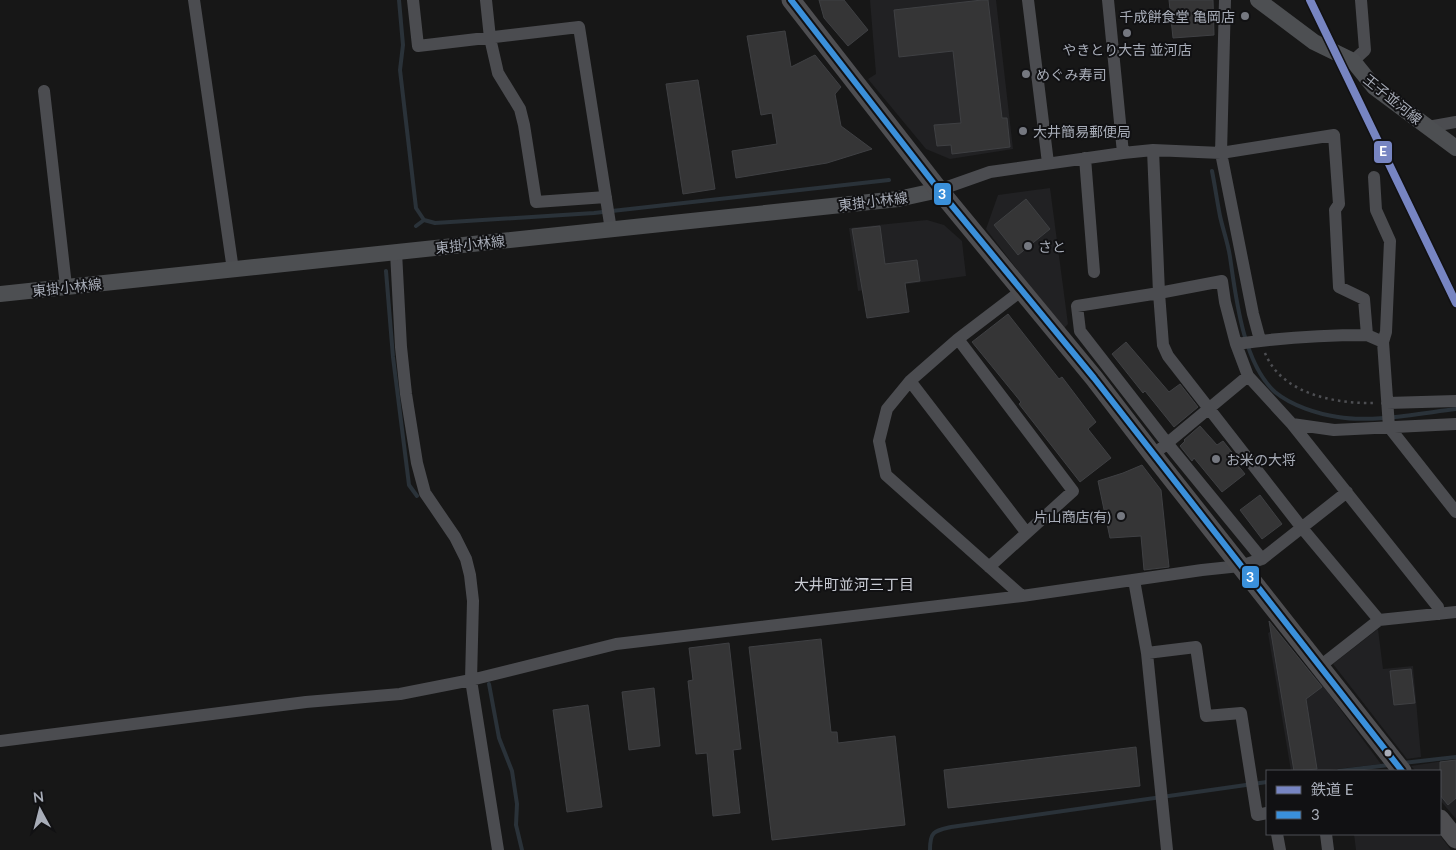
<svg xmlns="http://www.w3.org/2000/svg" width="1456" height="850" font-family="Lato,'Noto Sans JP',sans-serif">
  <rect width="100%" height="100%" fill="#171717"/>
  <path fill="#212123" d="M870,0h126l17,149 -63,10 -24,-10 -58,-70 8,-5z
    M1050,188l18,136 -5,5 -77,-100 12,-34z
    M927,220l17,5 18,16 4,35 -108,15 -9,-63z
    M1275,629l48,57 58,78 -61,7h-29l-23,-138z
    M1378,629l5,40 30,-3 8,91 -14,2 -74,-95z
    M1456,759v60l-16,-19v-29h-24l-5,-5z
    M1354,834h85l12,16h-95z"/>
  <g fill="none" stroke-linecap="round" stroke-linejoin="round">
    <path stroke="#2a3239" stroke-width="4" d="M399,0l4,45 -3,25 16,138 8,12 11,3 159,-10 295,-33
      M1212,171c3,15 5,30 8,45 3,14 8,27 10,41 6,41 13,106 45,135 17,14 43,22 63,25 34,6 84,-4 118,-8
      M416,226l8,-6
      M386,271l7,86 16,128 8,11
      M489,684l10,54 13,33 5,33 -1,21 6,25
      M1403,763l53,-6
      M1339,771l50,-6
      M930,850c0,-19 4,-19 21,-23l316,-45"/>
  </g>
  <path fill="#353536" stroke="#3f4043" d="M819,0h25l24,30 -20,16 -24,-28z
    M982,0h6l14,118h5l3,29 -58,7 -1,-9 -14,1 -3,-21 27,-2 -8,-72 -54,6 -5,-47z
    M1169,0h44l1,35 -41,3z
    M785,31l6,36 24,-12 26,32 -6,7 6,32 31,23 -45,14 -91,15 -4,-27 45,-7 -5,-31 -11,2 -14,-79z
    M698,80l17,109 -32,5 -17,-110z
    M1026,199l24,30 -32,26 -24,-30z
    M880,226l5,38 32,-4 3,21 -15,2 4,29 -42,6 -15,-89z
    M1008,314l51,65 3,-2 34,45 -8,7 23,29 -31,24 -61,-78 2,-2 -49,-60z
    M1126,342l43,50 11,-8 18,23 -24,20 -29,-36 -2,2 -31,-39z
    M1200,426l17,19 6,-4 12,15 -3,2 13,16 -23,18 -28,-34 -2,3 -12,-15 5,-5 -1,-1z
    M1142,465l19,25 8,77 -25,3 -3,-34 -31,2 -12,-57 25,-8z
    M1260,495l22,29 -20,15 -22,-29z
    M1269,621l53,66 -16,12 11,70 -23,2z
    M821,639l10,93h6l1,11 57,-7 10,89 -133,15 -23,-193z
    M729,643l12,106 -8,1 7,63 -27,3 -6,-63 -11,1 -8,-73 5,-1 -4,-32z
    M1411,669l4,34 -21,2 -4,-34z
    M654,688l6,58 -31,4 -7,-58z
    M588,705l14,102 -35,5 -14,-102z
    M1136,747l4,39 -192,22 -4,-38z
    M1456,760v38l-8,7 -8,-10v-33z"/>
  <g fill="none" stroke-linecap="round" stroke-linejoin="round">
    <path stroke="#4d4e52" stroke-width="2.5" stroke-dasharray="2.5 4" stroke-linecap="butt" d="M1265,353c17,42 72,51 111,50"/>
    <path stroke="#4b4c50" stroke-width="12" d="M194,0l39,270
      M413,0l5,46 161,-19 32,203
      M486,0l4,38 8,35 22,36 4,16 12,77 70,-5
      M1028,0l20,163
      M1108,0l15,153
      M1353,61l12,-11 -4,-50
      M44,91l22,195
      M1428,127l28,-5
      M1153,150l6,143 4,52 5,11 134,172 77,92
      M1085,158l9,114
      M1374,177l2,33 14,31 -4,91 -3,10
      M939,190l51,-18 133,-19 30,-3 68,3 4,-153
      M396,252l5,95 5,47 11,69 8,30 30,44 11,22 4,16 3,26 -2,79 27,170
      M1021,291l-63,48 -48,42 -23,28 -8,32 7,34 136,121
      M958,339l115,152 -84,76
      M1260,340l-7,-26 -32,-161 113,-18 5,69 -4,6 4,77 25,12 3,36 16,7 6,85 67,85
      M1236,344c43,-6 87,-9 131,-9
      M910,381l116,151
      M1387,403l69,-2
      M1292,424l42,6 122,-6
      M1153,455l95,-79
      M1262,559l-95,-116 -87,-112 -3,-25 82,-13 63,-12 3,21 11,42 12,32 44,48 146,183 1,7
      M1134,580l13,73 20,197
      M1147,653l49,-6 10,69 35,-3 16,102 10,-2
      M1319,667l60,-47 77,-8
      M0,741l306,-39 94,-8 71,-14 145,-36 406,-48 180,-26 38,-4 22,-7 85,-67
      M1277,834l3,16
      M1326,834l2,16"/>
    <path stroke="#4d4f52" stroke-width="16" d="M1258,0l56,42 39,19 21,26 82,61
      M0,294l898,-95 41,-9"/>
    <path stroke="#4e4e51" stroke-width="19" d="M791,0l148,190 155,188 59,77 249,316
      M1440,819l16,20"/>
    <g stroke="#111113" stroke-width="10">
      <path id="bus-1" d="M791,0l148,190 155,188 308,393"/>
    </g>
    <use href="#bus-1" stroke="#3a90db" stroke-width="6"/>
    <g stroke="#111113" stroke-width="11">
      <path id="rail-1" d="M1310,0l146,303"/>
    </g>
    <use href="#rail-1" stroke="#7785c2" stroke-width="8"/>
  </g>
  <g fill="#757880" stroke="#111113" stroke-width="2">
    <circle cx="1245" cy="16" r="5"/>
    <circle cx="1127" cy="33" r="5"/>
    <circle cx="1026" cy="74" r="5"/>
    <circle cx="1023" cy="131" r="5"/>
    <circle cx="1028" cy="246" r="5"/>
    <circle cx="1216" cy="459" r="5"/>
    <circle cx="1121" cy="516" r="5"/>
  </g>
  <circle fill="#a8adb8" stroke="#111113" stroke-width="2" cx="1388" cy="753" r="4.5"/>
  <g text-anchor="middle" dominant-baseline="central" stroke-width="4" stroke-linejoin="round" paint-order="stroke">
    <g font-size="14" fill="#a8adb8" stroke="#111113" text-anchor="start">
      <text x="1235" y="16" text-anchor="end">千成餅食堂 亀岡店</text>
      <text x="1127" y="49" text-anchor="middle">やきとり大吉 並河店</text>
      <text x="1036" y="74">めぐみ寿司</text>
      <text x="1033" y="131">大井簡易郵便局</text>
      <text x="1038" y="246">さと</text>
      <text x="1226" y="459">お米の大将</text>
      <text x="1111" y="516" text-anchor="end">片山商店(有)</text>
    </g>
    <g font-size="14" fill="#a8adb8" stroke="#111113">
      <text transform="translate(1393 99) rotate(39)">王子並河線</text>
      <text transform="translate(873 201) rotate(-7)">東掛小林線</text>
      <text transform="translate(470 244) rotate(-6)">東掛小林線</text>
      <text transform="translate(67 287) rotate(-6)">東掛小林線</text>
    </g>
    <g font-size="15" fill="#c9ccd4" stroke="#111113">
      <text x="854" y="584">大井町並河三丁目</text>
    </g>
  </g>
  <g stroke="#111113" stroke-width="2">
    <rect x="1373" y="140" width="20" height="24" rx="5" fill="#7785c2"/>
    <rect x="933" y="182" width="19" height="24" rx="5" fill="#3a90db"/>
    <rect x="1241" y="565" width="19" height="24" rx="5" fill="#3a90db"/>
  </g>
  <g font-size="14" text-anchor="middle" font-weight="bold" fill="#fff">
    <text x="1383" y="156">E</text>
    <text x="942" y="199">3</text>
    <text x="1250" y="582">3</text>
  </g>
  <rect x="1266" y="770" width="175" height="65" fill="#111113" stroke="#4d4f55"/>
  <rect x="1276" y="786" width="25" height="8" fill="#7785c2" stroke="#4d4f55"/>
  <text x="1311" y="795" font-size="15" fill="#a8adb8">鉄道 E</text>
  <rect x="1276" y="811" width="25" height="8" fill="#3a90db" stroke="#4d4f55"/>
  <text x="1311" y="820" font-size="15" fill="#a8adb8">3</text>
  <g transform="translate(40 810) rotate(353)" stroke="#111113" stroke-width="4" paint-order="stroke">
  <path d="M0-4L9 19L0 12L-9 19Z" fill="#a8adb8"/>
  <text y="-8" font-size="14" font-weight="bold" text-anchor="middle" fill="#a8adb8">N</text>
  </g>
</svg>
